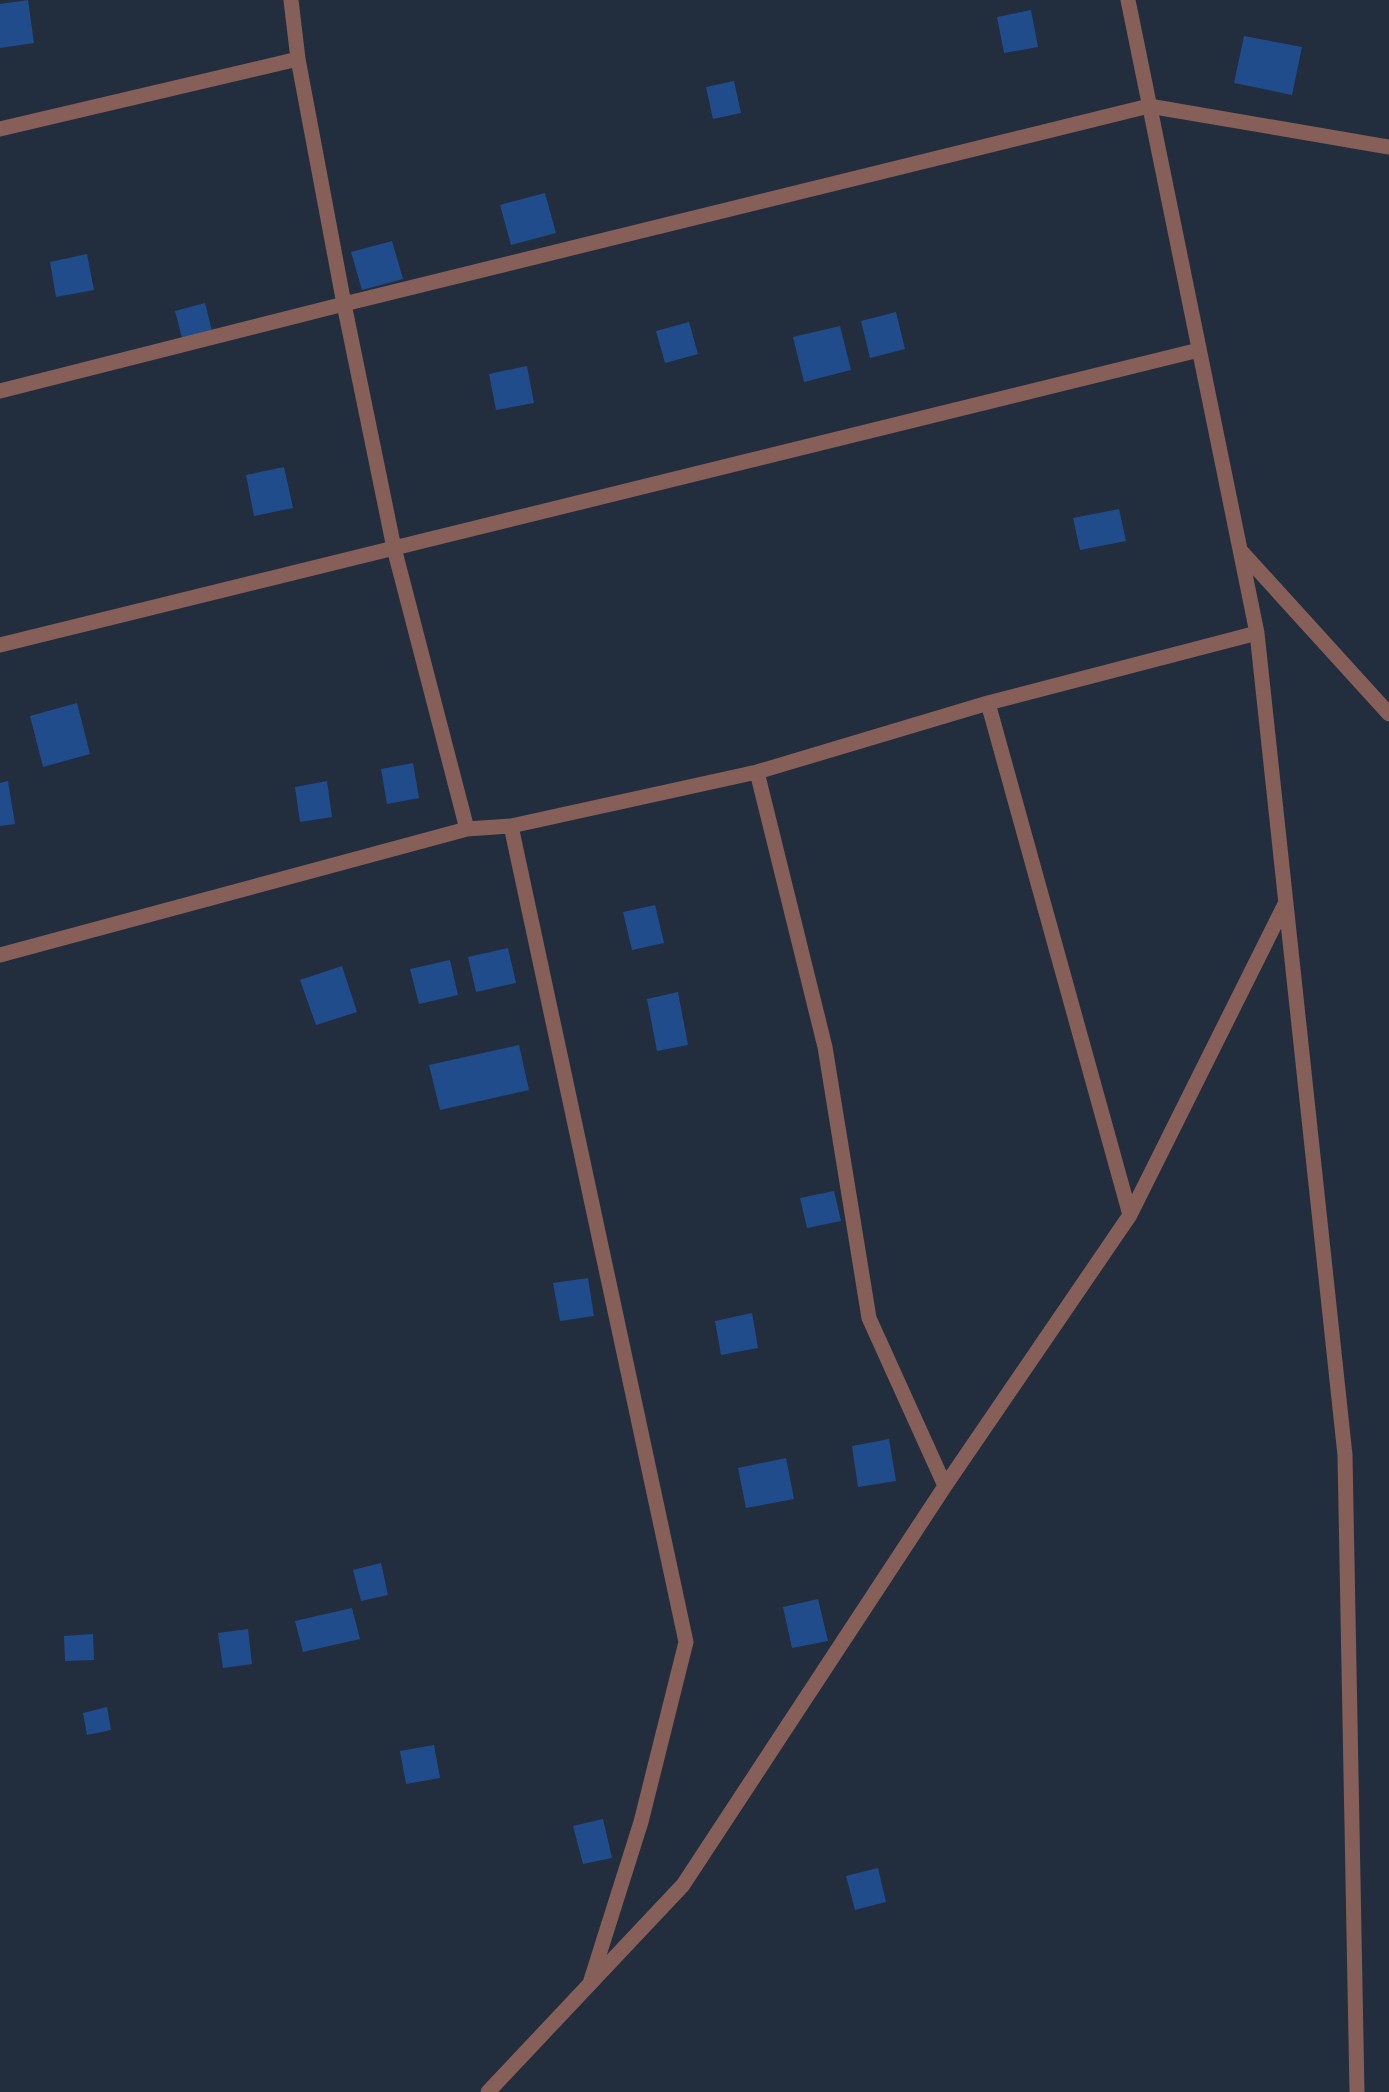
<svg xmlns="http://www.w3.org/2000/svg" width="1389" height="2092" font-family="'Titillium Web',sans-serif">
  <rect width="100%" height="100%" fill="#222d3e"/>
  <path fill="#214c8c" d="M28,0l6,43 -34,5v-44z
    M1031,10l7,37 -34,6 -7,-36z
    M1244,36l58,11 -10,48 -58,-12z
    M734,81l7,32 -28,6 -7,-32z
    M545,193l11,40 -45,12 -11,-40z
    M392,241l11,38 -41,11 -11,-38z
    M87,254l7,36 -38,7 -6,-35z
    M205,303l7,28 -30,7 -7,-27z
    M896,312l9,37 -35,9 -9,-37z
    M689,322l9,32 -33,9 -9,-32z
    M840,326l11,44 -47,12 -11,-45z
    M527,366l7,37 -38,7 -7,-36z
    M284,467l9,41 -39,8 -8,-41z
    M1119,509l7,32 -46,9 -7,-32z
    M77,703l13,51 -47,13 -13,-51z
    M413,763l6,35 -32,6 -6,-35z
    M8,781l7,43 -15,2v-43z
    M327,781l5,36 -32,5 -5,-35z
    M655,905l9,38 -32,7 -9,-38z
    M508,948l8,35 -40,9 -8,-35z
    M450,960l8,35 -39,9 -9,-35z
    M342,966l15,46 -41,13 -16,-45z
    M678,992l10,53 -31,6 -10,-52z
    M519,1045l10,45 -89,20 -11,-45z
    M834,1191l7,30 -34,7 -7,-30z
    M588,1278l6,38 -34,5 -7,-38z
    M752,1313l6,35 -37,7 -6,-34z
    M889,1439l7,42 -38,6 -6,-41z
    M786,1458l8,41 -48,9 -8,-40z
    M381,1563l7,32 -27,6 -8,-31z
    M818,1599l10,42 -36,7 -9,-41z
    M352,1608l8,31 -57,13 -8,-31z
    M248,1629l4,35 -29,4 -5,-35z
    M93,1634l1,26 -29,1 -1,-25z
    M107,1707l4,23 -24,5 -4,-22z
    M434,1745l6,33 -34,6 -6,-33z
    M603,1819l9,39 -29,6 -10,-38z
    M878,1868l8,34 -31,8 -9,-34z"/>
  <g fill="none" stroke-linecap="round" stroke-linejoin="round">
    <path stroke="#865f58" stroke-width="15" d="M291,0l7,59 46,245 50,244 73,281
      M1128,0l129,633 88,822 12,637
      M0,129l298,-70
      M0,391l344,-87 805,-198 240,41
      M1240,550l149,164
      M0,645l1199,-295
      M988,703l142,512
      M757,772l68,275 44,271 76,168
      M511,826l175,816 -45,180 -50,158
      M0,955l467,-126 44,-3 246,-54 231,-69 269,-70
      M488,2092l195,-207 262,-399 185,-271 155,-311"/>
  </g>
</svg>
